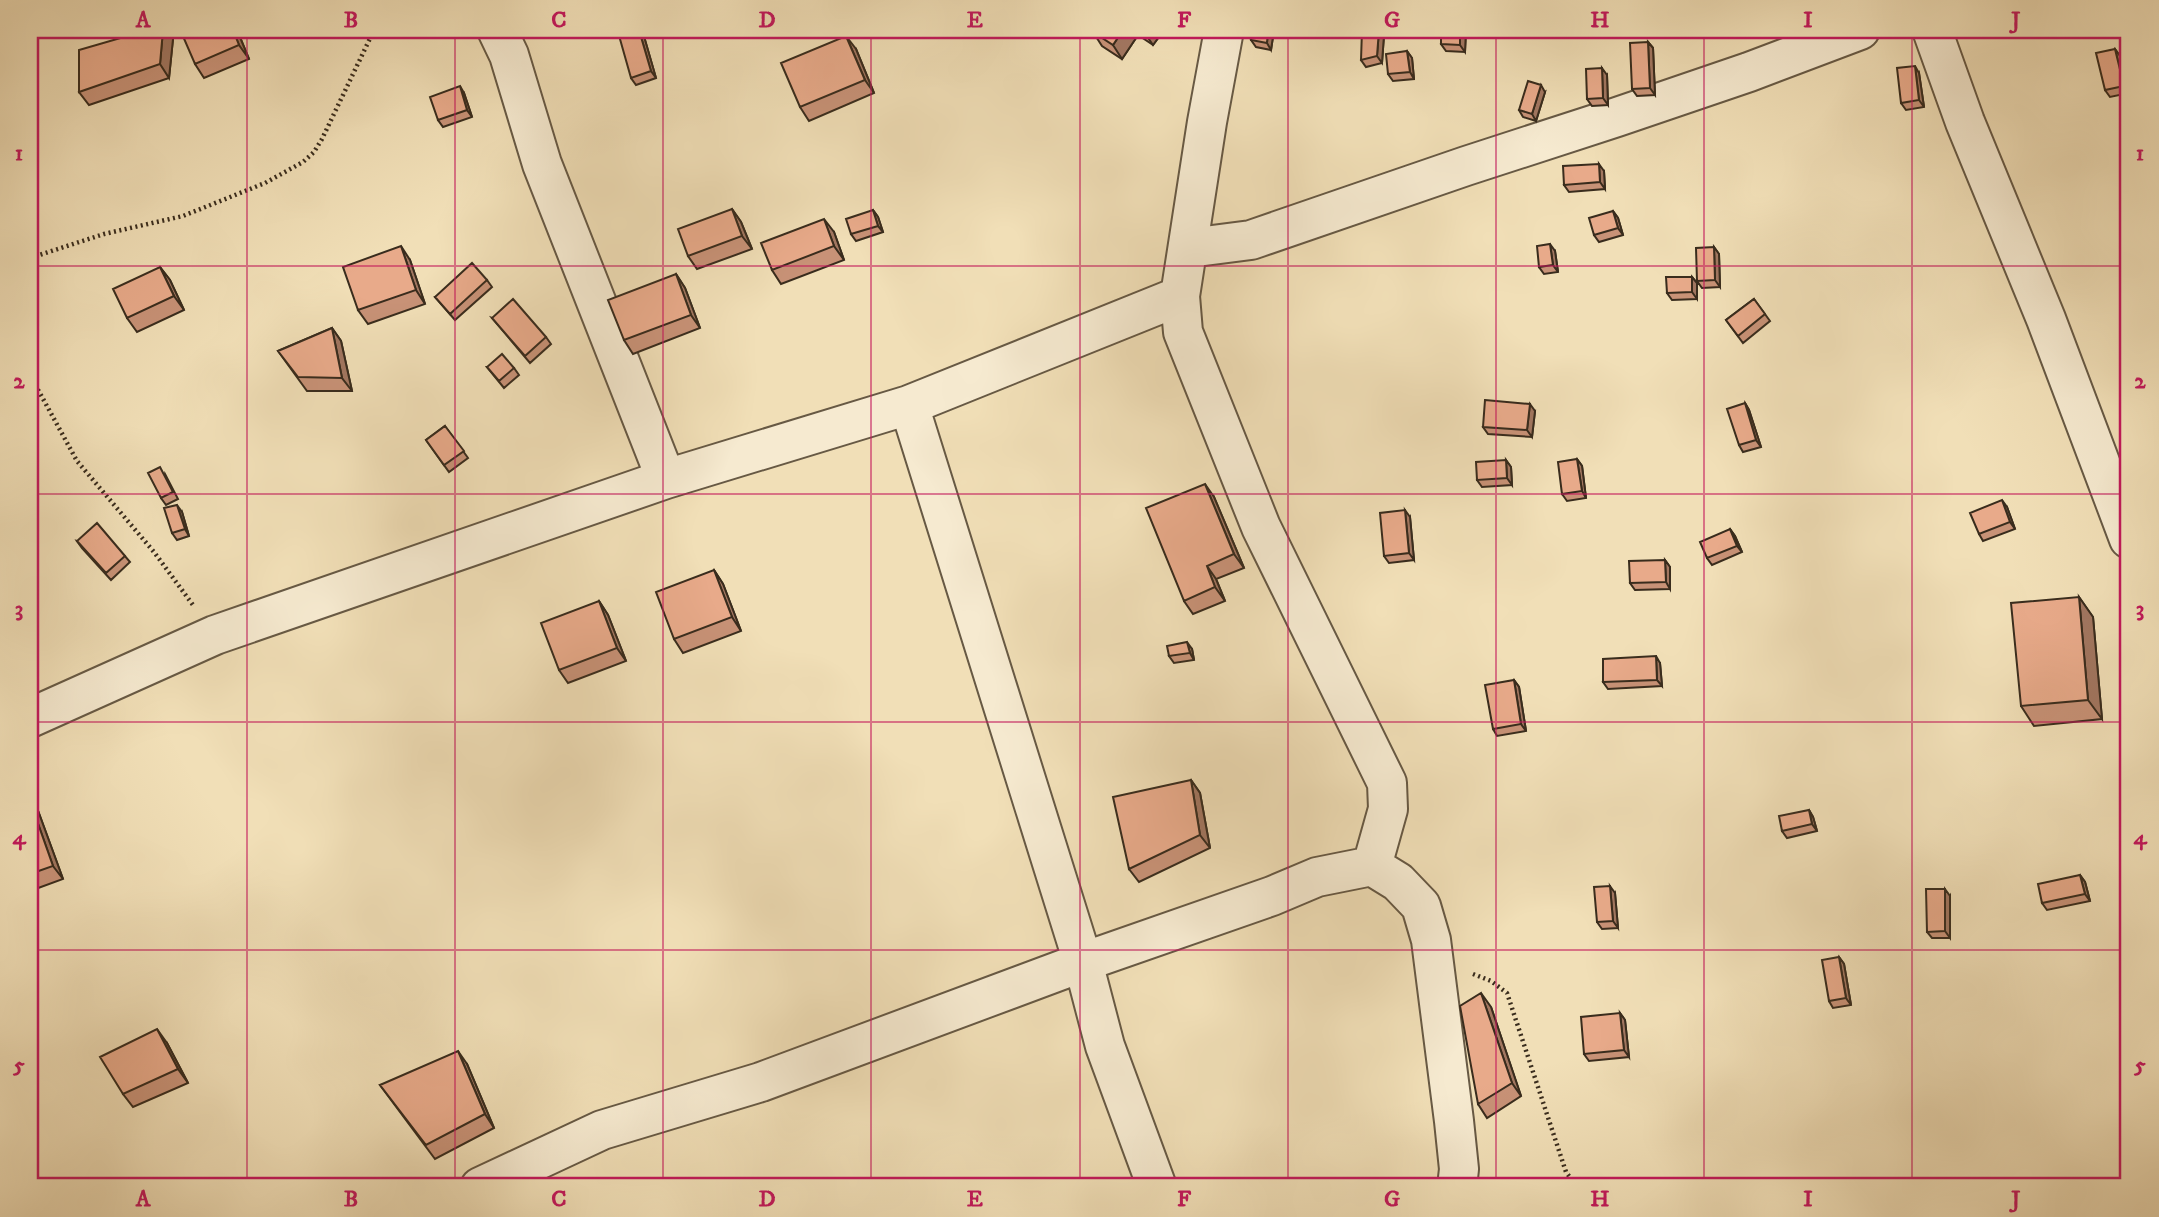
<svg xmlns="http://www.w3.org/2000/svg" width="2159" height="1217" font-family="'IM FELL DW Pica',serif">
  <rect width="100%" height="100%" fill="#f1dfb7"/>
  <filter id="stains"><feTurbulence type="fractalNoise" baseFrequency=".00286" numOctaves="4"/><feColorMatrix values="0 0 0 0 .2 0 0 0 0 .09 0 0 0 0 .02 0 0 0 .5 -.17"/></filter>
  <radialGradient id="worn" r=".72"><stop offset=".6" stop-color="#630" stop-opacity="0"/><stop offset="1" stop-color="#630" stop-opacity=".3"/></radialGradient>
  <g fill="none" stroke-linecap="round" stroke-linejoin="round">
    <g stroke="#675944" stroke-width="42">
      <path id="minor" d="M497,30l12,25 33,109 124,315
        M1224,30l-17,92 -27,174 3,36 78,195 126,256 1,26 -16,57
        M1932,30l33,92 81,197 83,220
        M1189,248l62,-8 215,-74 151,-49 132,-45 111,-42
        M909,405l174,557 22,84 52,141
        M30,718l185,-83 451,-156 243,-74 271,-109
        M480,1187l122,-57 159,-48 322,-120 189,-66 45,-19 55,-11 26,16 23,24 10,34 23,181 5,48 -2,18"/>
    </g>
    <path stroke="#392c1d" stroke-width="4.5" stroke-dasharray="2 3.5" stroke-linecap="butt" d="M30,258l74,-24 79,-18 82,-33 38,-21 11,-10 8,-13 52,-109
      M30,375l47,86 77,91 39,53
      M1473,974l18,7 16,12 59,179 11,15"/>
    <use href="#minor" stroke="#f6ead0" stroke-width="38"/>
  </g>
  <path fill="#c89277" stroke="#392c1d" stroke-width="2" d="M38,30h16l-13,4z
    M237,30l12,29 -45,19 -9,-14z
    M1094,30h70l-11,15 -15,-10 -16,24 -20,-13 -9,-14z
    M1274,30l-3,20 -15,-3 -5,-7z
    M1466,30l-1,22 -19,-1 -5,-7z
    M643,33l13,45 -20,7 -5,-7z
    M1384,35l-2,28 -16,4 -5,-7z
    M173,39l-4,39 -80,27 -10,-13z
    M1648,42l5,6 2,47 -18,1 -5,-7z
    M856,49l18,44 -65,28 -9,-14z
    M2115,49l5,7 9,37 -19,4 -5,-7z
    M1407,51l5,7 2,21 -21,2 -5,-7z
    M1919,73l5,34 -18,3 -5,-7z
    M1607,75l1,30 -16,1 -5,-7z
    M1545,92l-9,29 -13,-4 -4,-7z
    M464,93l8,24 -29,10 -5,-7z
    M1604,171l1,18 -36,3 -5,-7z
    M732,209l9,13 11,27 -55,20 -9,-13z
    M873,210l5,7 5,15 -27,9 -5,-7z
    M1613,211l5,7 5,17 -24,7 -5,-7z
    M834,232l10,28 -63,24 -9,-14z
    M1714,247l5,7 1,33 -18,1 -5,-7z
    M1555,251l3,21 -14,2 -5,-7z
    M410,260l15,44 -57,20 -10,-14z
    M160,267l10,13 14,30 -47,22 -10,-14z
    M676,274l9,14 15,40 -67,26 -9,-14z
    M1692,277l5,6v16l-25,1 -5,-7z
    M487,280l5,7 -37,33 -20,-23z
    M1754,299l16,22 -27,22 -17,-23z
    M492,318l54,19 5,7 -21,19z
    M332,328l9,13 11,50h-45l-29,-40z
    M487,367l27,1 5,7 -15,13z
    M1745,403l4,7 12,37 -18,5 -4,-7z
    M1535,411l-3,26 -44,-3 -5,-7z
    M445,426l23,32 -19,14 -23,-32z
    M1577,459l5,7 4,32 -19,3 -5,-7z
    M1506,460l5,7 1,18 -30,2 -5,-7z
    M165,474l13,25 -12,6 -5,-7z
    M1214,497l30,71 -28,11 9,22 -32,13 -9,-13z
    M2007,507l8,22 -32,12 -4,-7z
    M182,512l7,24 -12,4 -5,-7z
    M1410,517l4,43 -25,3 -5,-7z
    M1730,529l5,7 7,16 -30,13 -5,-7z
    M77,541l48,15 5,6 -19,18 -29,-32z
    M1665,560l5,7v22l-35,1 -5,-7z
    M714,570l9,14 18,47 -58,22 -9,-14z
    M2079,597l14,20 9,102 -68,7 -13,-20z
    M599,601l9,14 18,46 -58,22 -9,-13z
    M1192,649l2,11 -20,3 -5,-7z
    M1660,663l2,23 -54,3 -5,-7z
    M1514,680l5,7 7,44 -29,5 -4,-7z
    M1191,780l9,13 10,55 -71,34 -10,-13z
    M30,793l3,4 30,82 -33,12z
    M1809,810l4,7 4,14 -30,7 -5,-7z
    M2080,875l5,7 5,19 -43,9 -5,-7z
    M1615,893l3,35 -16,1 -5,-7z
    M1950,896v42h-18l-5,-6z
    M1839,957l5,7 7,41 -18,3 -4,-7z
    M1491,1007l30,89 -34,22 -9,-14z
    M1620,1013l5,7 4,37 -40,4 -5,-7z
    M167,1043l21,40 -55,24 -10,-13z
    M467,1064l27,64 -59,31 -55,-74z"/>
  <path fill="#a27761" stroke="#392c1d" stroke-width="2" d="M163,30h4l6,9 -4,39 -9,-14z
    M233,30h4l12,29 -10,-14z
    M639,30h2l2,3 13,45 -5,-7z
    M1123,30h11l4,5 -16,24 -9,-14z
    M1145,30h19l-11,15 -9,-13z
    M1268,30h6l-3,20 -4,-7z
    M1379,30h1l4,5 -2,28 -5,-7z
    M1460,30h6l-1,22 -5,-7z
    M846,36l10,13 18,44 -9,-13z
    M1648,42l5,6 2,47 -5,-7z
    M2115,49l5,7 9,37 -5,-7z
    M1407,51l5,7 2,21 -4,-7z
    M1915,66l4,7 5,34 -5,-7z
    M1602,68l5,7 1,30 -5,-7z
    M1541,85l4,7 -9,29 -4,-7z
    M460,86l4,7 8,24 -5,-7z
    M1599,164l5,7 1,18 -5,-7z
    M732,209l9,13 11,27 -10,-13z
    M873,210l5,7 5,15 -5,-6z
    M1613,211l5,7 5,17 -5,-7z
    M824,219l10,13 10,28 -10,-14z
    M1550,244l5,7 3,21 -5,-7z
    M401,246l9,14 15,44 -9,-14z
    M1714,247l5,7 1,33 -5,-7z
    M160,267l10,13 14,30 -10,-14z
    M676,274l9,14 15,40 -9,-13z
    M1692,277l5,6v16l-5,-7z
    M332,328l9,13 11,50 -10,-13z
    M1745,403l4,7 12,37 -5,-7z
    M1530,404l5,7 -3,26 -5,-7z
    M1577,459l5,7 4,32 -4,-7z
    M1506,460l5,7 1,18 -5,-7z
    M1205,484l9,13 30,71 -10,-14z
    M2002,500l5,7 8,22 -5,-7z
    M177,505l5,7 7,24 -4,-7z
    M1405,510l5,7 4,43 -5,-7z
    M1730,529l5,7 7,16 -5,-6z
    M1665,560l5,7v22l-4,-7z
    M1207,566l9,13 9,22 -10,-14z
    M714,570l9,14 18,47 -9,-14z
    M2079,597l14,20 9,102 -14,-19z
    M599,601l9,14 18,46 -9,-13z
    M1187,642l5,7 2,11 -4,-7z
    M1656,656l4,7 2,23 -5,-6z
    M1514,680l5,7 7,44 -5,-7z
    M1191,780l9,13 10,55 -10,-13z
    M30,793l3,4 30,82 -10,-13 -23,-65z
    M1809,810l4,7 4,14 -5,-7z
    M2080,875l5,7 5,19 -5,-7z
    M1610,886l5,7 3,35 -5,-7z
    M1945,889l5,7v42l-5,-7z
    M1839,957l5,7 7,41 -5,-7z
    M1481,993l10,14 30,89 -9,-13z
    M1620,1013l5,7 4,37 -5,-7z
    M157,1029l10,14 21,40 -10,-14z
    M458,1051l9,13 27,64 -9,-14z"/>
  <path fill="#e8aa8a" stroke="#392c1d" stroke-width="2" d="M148,30h15l-3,34 -81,28v-42z
    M191,30h42l6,15 -44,19 -13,-30z
    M626,30h13l12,41 -20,7 -13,-46z
    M1094,30h29l-10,15 -20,-13z
    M1252,30h16l-1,13 -16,-3z
    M1362,30h17l-2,26 -16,4z
    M1441,30h19v15l-19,-1z
    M846,36l19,44 -65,27 -19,-44z
    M1648,42l2,46 -18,1 -2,-46z
    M2115,49l9,37 -19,4 -9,-37z
    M1407,51l3,21 -22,2 -2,-20z
    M1915,66l4,34 -18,3 -4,-35z
    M1602,68l1,30 -16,1 -1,-30z
    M1528,81l13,4 -9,29 -13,-4z
    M460,86l7,24 -29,10 -8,-23z
    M1599,164l1,18 -36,3 -1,-19z
    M732,209l10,27 -54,20 -10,-27z
    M873,210l5,16 -27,8 -5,-15z
    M1613,211l5,17 -24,7 -5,-17z
    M824,219l10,27 -62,24 -11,-27z
    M1550,244l3,21 -14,2 -2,-21z
    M401,246l15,44 -58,20 -15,-43z
    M1714,247l1,33 -18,1 -1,-33z
    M472,263l15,17 -37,34 -15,-17z
    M160,267l14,29 -47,22 -14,-29z
    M676,274l15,41 -67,25 -16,-40z
    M1666,277h26v15l-25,1z
    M513,299l33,38 -21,19 -33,-38z
    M1754,299l11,15 -27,22 -12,-16z
    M332,328l10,50 -44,-1 -20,-26z
    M502,354l12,14 -15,13 -12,-14z
    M1485,400l45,4 -3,26 -44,-3z
    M1745,403l11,37 -17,5 -12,-36z
    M445,426l19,25 -20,14 -18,-25z
    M1577,459l5,32 -20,3 -4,-32z
    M1506,460l1,18 -30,2 -1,-18z
    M160,467l13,25 -12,6 -13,-25z
    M1205,484l29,70 -27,12 8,21 -31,14 -38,-93z
    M2002,500l8,22 -31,12 -9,-21z
    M177,505l8,24 -13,4 -8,-25z
    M1405,510l4,43 -25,3 -4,-43z
    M97,523l28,33 -19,17 -29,-32z
    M1730,529l7,17 -30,12 -7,-16z
    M1665,560l1,22 -36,1 -1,-22z
    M714,570l18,47 -58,22 -18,-47z
    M2079,597l9,103 -67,6 -10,-103z
    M599,601l18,47 -58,22 -18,-47z
    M1187,642l3,11 -21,3 -2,-10z
    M1656,656l1,24 -54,2v-23z
    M1514,680l7,44 -28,5 -8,-44z
    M1191,780l9,55 -71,34 -16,-72z
    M30,801l23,65 -23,8z
    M1809,810l3,14 -30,7 -3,-15z
    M2080,875l5,19 -43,9 -4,-19z
    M1610,886l3,35 -16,1 -3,-35z
    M1926,889h19v42l-18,1z
    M1839,957l7,41 -17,3 -7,-41z
    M1481,993l31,90 -34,21 -18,-98z
    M1620,1013l4,37 -40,4 -3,-37z
    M157,1029l21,40 -55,25 -23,-37z
    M458,1051l27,63 -59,31 -46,-60z"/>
  <path fill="none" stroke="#c2185b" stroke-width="2" stroke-opacity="0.55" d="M247,30v1157M455,30v1157M663,30v1157M871,30v1157M1080,30v1157M1288,30v1157M1496,30v1157M1704,30v1157M1912,30v1157M30,266h2099M30,494h2099M30,722h2099M30,950h2099"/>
  <rect width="2159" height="1217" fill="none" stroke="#f1dfb7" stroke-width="77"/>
  <rect x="38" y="38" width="2082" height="1140" fill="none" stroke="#c2185b" stroke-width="2.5"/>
  <g font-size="23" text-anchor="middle" font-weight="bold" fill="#c2185b">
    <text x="143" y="27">A</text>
    <text x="351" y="27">B</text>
    <text x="559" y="27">C</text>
    <text x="767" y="27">D</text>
    <text x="975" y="27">E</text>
    <text x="1184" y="27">F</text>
    <text x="1392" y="27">G</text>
    <text x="1600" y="27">H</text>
    <text x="1808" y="27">I</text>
    <text x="2016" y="27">J</text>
    <text x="19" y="160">1</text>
    <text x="2140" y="160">1</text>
    <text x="19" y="388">2</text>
    <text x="2140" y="388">2</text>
    <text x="19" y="616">3</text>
    <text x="2140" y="616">3</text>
    <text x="19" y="844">4</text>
    <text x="2140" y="844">4</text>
    <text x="19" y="1072">5</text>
    <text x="2140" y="1072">5</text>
    <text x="143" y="1206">A</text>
    <text x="351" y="1206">B</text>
    <text x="559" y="1206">C</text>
    <text x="767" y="1206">D</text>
    <text x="975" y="1206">E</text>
    <text x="1184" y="1206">F</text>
    <text x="1392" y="1206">G</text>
    <text x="1600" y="1206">H</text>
    <text x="1808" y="1206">I</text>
    <text x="2016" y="1206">J</text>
  </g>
  <rect width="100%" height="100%" filter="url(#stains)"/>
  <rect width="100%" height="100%" fill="url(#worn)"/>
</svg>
